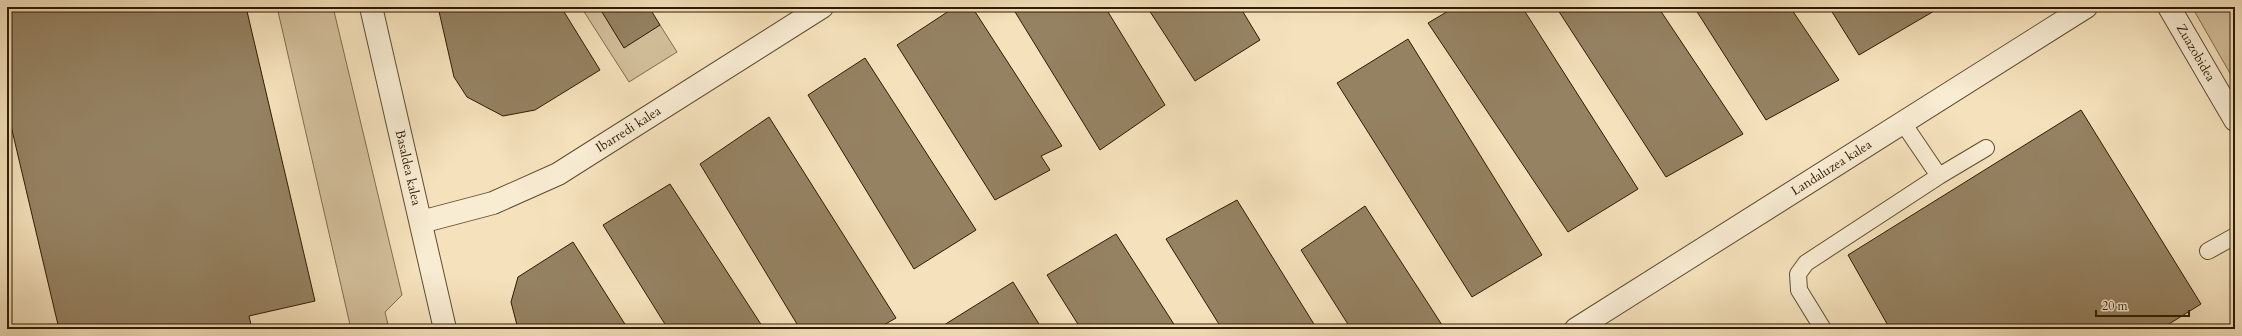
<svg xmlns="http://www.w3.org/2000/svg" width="2242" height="336" font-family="Cardo,serif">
  <rect width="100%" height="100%" fill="#f5e2bc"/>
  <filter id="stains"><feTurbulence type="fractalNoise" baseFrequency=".005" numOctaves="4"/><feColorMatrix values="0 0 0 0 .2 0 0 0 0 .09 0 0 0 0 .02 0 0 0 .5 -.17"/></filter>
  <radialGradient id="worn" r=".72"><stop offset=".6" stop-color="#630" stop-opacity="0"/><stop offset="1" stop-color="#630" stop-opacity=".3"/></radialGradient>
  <path fill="#d3c09c" stroke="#806e4e" d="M277,7h56l69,288 -17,17 4,17h-38z
    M581,7h18l25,40 36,-22 17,27 -48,30z
    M2192,7h43v75z"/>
  <path fill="#958262" stroke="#2e1b00" d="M7,7h239l69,294 -66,15 3,13h-193l-52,-220z
    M438,7h123l39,63 -65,40 -32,6 -36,-19 -13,-20z
    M599,7h50l11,18 -36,23z
    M955,7h17l90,139 -21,10 9,14 -55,30 -98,-155z
    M1012,7h93l60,98 -65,45z
    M1147,7h93l20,33 -65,41z
    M1455,7h67l116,182 -70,43 -140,-209z
    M1556,7h102l85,127 -77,43z
    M1694,7h96l49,73 -73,40z
    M1829,7h112l-82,48z
    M1408,39l134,216 -70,42 -135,-214z
    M865,58l111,172 -62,39 -106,-174z
    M2081,110l120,194 -40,25h-271l-42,-74z
    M769,117l127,201 -19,11h-77l-100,-165z
    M670,184l94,145h-96l-65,-104z
    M1237,200l80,129h-95l-56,-90z
    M1365,206l77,119 -7,4h-84l-50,-79z
    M1116,234l61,95h-96l-34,-54z
    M573,242l55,87h-110l-7,-27 7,-25z
    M1013,282l29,47h-96l-2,-4z"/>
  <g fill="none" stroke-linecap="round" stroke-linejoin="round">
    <g stroke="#604d2f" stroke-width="18">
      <path id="service" d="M1939,176l47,-28
        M2208,251l27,-15
        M1823,329l-24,-39 -1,-16 8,-11 133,-87 -36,-53"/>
    </g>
    <g stroke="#604d2f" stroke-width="24">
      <g id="minor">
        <path id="s1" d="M371,7l74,322"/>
        <path id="s2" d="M2169,7l66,113"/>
        <path id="s3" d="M421,222l72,-19 65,-29 264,-167"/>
        <path id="s4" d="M1576,329l510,-322"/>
      </g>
    </g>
    <use href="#service" stroke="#f8ecd3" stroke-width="16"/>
    <use href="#minor" stroke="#f8ecd3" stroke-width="22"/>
  </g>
  <g text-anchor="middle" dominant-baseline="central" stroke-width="4" stroke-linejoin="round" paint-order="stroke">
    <g font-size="13" fill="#2e1b00" stroke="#f8ecd3">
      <text stroke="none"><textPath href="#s2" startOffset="53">Zuazobidea</textPath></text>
      <text stroke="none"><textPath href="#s3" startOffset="229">Ibarredi kalea</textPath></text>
      <text stroke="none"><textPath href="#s1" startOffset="165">Basaldea kalea</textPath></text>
      <text stroke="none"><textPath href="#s4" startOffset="302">Landaluzea kalea</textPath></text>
    </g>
  </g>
  <rect width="2242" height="336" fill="none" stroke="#f5e2bc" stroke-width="24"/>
  <rect x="8" y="8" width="2226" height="320" fill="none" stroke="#2e1b00" stroke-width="2"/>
  <rect x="12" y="12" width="2218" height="312" fill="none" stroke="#2e1b00"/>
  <path d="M2096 310v6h93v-6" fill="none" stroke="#2e1b00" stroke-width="2"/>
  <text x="2102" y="310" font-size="12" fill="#2e1b00" stroke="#f8ecd3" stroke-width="3" paint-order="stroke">20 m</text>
  <rect width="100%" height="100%" filter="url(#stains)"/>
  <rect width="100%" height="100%" fill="url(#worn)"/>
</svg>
